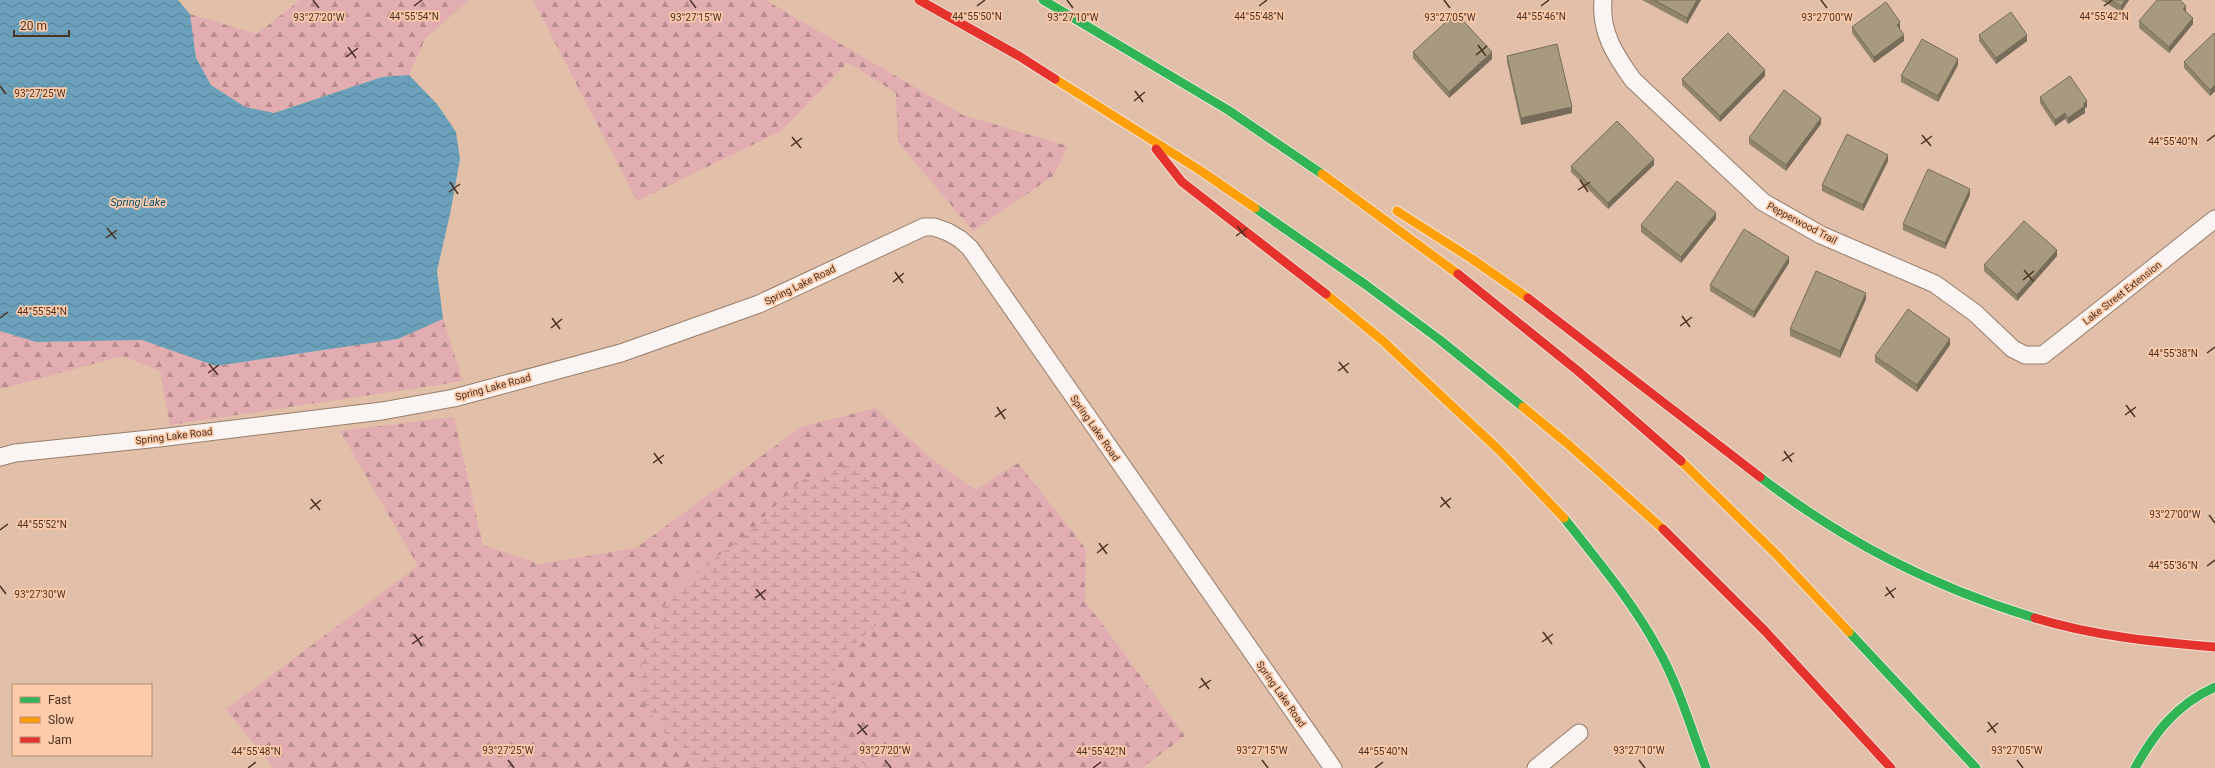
<svg xmlns="http://www.w3.org/2000/svg" width="2215" height="768" font-family="Roboto,sans-serif">
  <defs>
    <pattern id="forest-firs" width="22" height="20" patternUnits="userSpaceOnUse"><rect width="22" height="20" fill="#e1adb1"/><path d="M5 1l3.5 6h-7zM16 11l3.5 6h-7z" fill="#b88d90"/></pattern>
    <pattern id="wetland-marsh" width="20" height="14" patternUnits="userSpaceOnUse"><rect width="20" height="14" fill="#e1adb1"/><path d="M1 5h8M5 5V1M11 12h8M15 12V8" fill="none" stroke="#b88d90"/></pattern>
    <pattern id="water-waves" width="16" height="10" patternUnits="userSpaceOnUse"><rect width="16" height="10" fill="#6aa0b9"/><path d="M0 5q4-4 8 0t8 0" fill="none" stroke="#598396"/></pattern>
  </defs>
  <rect width="100%" height="100%" fill="#e1bfa8"/>
  <path fill="url(#forest-firs)" d="M300,0h169l-44,39 -16,36 -27,2 -108,36 -29,-6 -34,-22 -15,-27 -6,-44 67,20z
    M533,0h232l198,115 105,31 -15,30 -80,55 -75,-89 -2,-49 -48,-31 -67,69 -144,70z
    M443,319l20,62 -293,44 -10,-54 -37,-15 -123,33v-58l36,11 106,-2 74,26 182,-27z
    M875,408l57,51 44,31 42,-27 68,86 -1,52 100,135 -43,32h-277v-2l-28,-41 -3,-64 61,-51 -92,-131 -55,54 -87,197 48,38h-435l-48,-59 192,-143 -78,-135 114,-14 29,128 57,19 96,-16 165,-121z"/>
  <path fill="url(#wetland-marsh)" d="M852,463l53,45 11,69 -21,33 -61,51 3,64 28,41v2h-156l-48,-38 -23,-36 5,-44 28,-58 77,-59 55,-54z"/>
  <path fill="url(#water-waves)" d="M0,0h178l12,14 6,44 15,27 34,22 29,6 108,-36 27,-2 28,29 19,28 4,27 -10,55 -13,57 6,48 -45,20 -182,27 -74,-26 -106,2 -36,-11z"/>
  <g fill="none" stroke-linecap="round" stroke-linejoin="round">
    <g stroke="#977e6c" stroke-width="19">
      <path id="street" d="M1603,0c-3,32 12,55 30,80l130,122 58,33 114,49 40,29 38,36 12,6h18l172,-136
        M0,457l15,-4 144,-15 223,-27 72,-13 167,-45 138,-49 165,-77h10l14,5 12,7 10,9 363,520
        M1536,768l43,-35"/>
    </g>
    <g stroke="#f2e2d8" stroke-width="11">
      <path id="fast" d="M1043,0l185,110 94,64
        M1255,208l111,77 74,55 83,67
        M1760,477c85,65 173,110 275,141
        M1564,518c33,42 68,83 94,131 21,37 33,80 48,119
        M1849,632l127,136
        M2135,768c20,-36 42,-64 80,-81"/>
    </g>
    <g stroke="#f2e2d8" stroke-width="11">
      <path id="slow" d="M1055,79l146,92 54,37
        M1322,174l136,100
        M1397,211l75,48 56,39
        M1326,294l57,47 116,109 65,68
        M1523,407l46,38 94,84
        M1681,461l95,93 73,78"/>
    </g>
    <g stroke="#f2e2d8" stroke-width="11">
      <path id="jam" d="M919,0l100,56 36,23
        M1156,149l26,33 144,112
        M1458,274l120,97 103,90
        M1528,298l232,179
        M1663,529l102,102 126,137
        M2035,618c58,18 120,24 180,29"/>
    </g>
    <use href="#street" stroke="#faf5f2" stroke-width="17"/>
    <use href="#fast" stroke="#30b455" stroke-width="9"/>
    <use href="#slow" stroke="#ff9f0a" stroke-width="9"/>
    <use href="#jam" stroke="#e5322d" stroke-width="9"/>
  </g>
  <path fill="#90846d" d="M1642,0h59l-14,24z
    M2101,0h28l-8,12z
    M2186,12l7,12 -24,29 -30,-25v-7z
    M1852,27l48,1v1l4,12 -30,22 -22,-30z
    M2215,34v57l-5,5 -26,-28v-6z
    M1979,35l48,6 -31,23 -17,-23z
    M1413,52l79,7 -43,39 -36,-40z
    M1507,56l65,57 -51,12 -14,-63z
    M1958,65l-20,37 -37,-20v-6z
    M1765,76l-45,46 -38,-37v-6z
    M2040,97l47,10 -2,1v5l-17,11 -3,-5 -10,7 -15,-23z
    M1821,124l-35,47 -37,-27v-6z
    M1888,161l-25,50 -41,-20v-6z
    M1654,165l-46,44 -37,-37v-6z
    M1970,195l-25,54 -42,-19v-6z
    M1716,219l-35,44 -40,-31v-7z
    M2057,256l-40,45 -33,-30v-6z
    M1789,263l-35,55 -44,-27v-6z
    M1866,299l-26,59 -50,-22v-7z
    M1950,345l-33,47 -42,-30v-6z"/>
  <path fill="#766c59" d="M1697,0h4l-14,24v-6z
    M2125,0h4l-8,12v-6z
    M2186,6v6l-3,3v-6z
    M2193,18v6l-24,29v-6z
    M1900,22v6l-3,3v-6z
    M1904,35v6l-30,22v-6z
    M2027,35v6l-31,23v-6z
    M1492,52v7l-43,39v-6z
    M1958,59v6l-20,37v-6z
    M1765,70v6l-45,46v-6z
    M2215,85v6l-5,5v-6z
    M2087,101v6l-2,1v5l-17,11v-6l15,-14z
    M1572,107v6l-51,12v-7z
    M2065,113v6l-10,7v-6z
    M1821,118v6l-35,47v-6z
    M1888,155v6l-25,50v-6z
    M1654,159v6l-46,44v-6z
    M1970,189v6l-25,54v-6z
    M1716,213v6l-35,44v-6z
    M2057,250v6l-40,45v-6z
    M1789,257v6l-35,55v-6z
    M1866,293v6l-26,59v-7z
    M1950,339v6l-33,47v-7z"/>
  <path fill="#a89a7f" stroke="#766c59" d="M1654,0h43l-10,18z
    M2111,0h14l-4,6z
    M2157,0h23l6,6 -3,3 10,9 -24,29 -30,-26z
    M1886,2l14,20 -3,3 7,10 -30,22 -22,-30z
    M2011,12l16,23 -31,23 -17,-23z
    M1456,13l36,39 -43,40 -36,-40z
    M1728,33l37,37 -45,46 -38,-37z
    M2214,33l1,1v51l-5,5 -26,-28z
    M1922,39l36,20 -20,37 -37,-20z
    M1557,44l15,63 -51,11 -14,-62z
    M2070,76l17,25 -4,3 2,2 -17,12 -3,-5 -10,7 -15,-23z
    M1784,90l37,28 -35,47 -37,-27z
    M1617,121l37,38 -46,44 -37,-37z
    M1847,134l41,21 -25,50 -41,-20z
    M1928,169l42,20 -25,54 -42,-19z
    M1677,181l39,32 -35,44 -40,-32z
    M2024,221l33,29 -40,45 -33,-30z
    M1744,229l45,28 -35,55 -44,-27z
    M1816,271l50,22 -26,58 -50,-22z
    M1908,309l42,30 -33,46 -42,-29z"/>
  <path fill="none" stroke="#4b3222" stroke-width="1.5" d="M313,0l6,8M690,0l6,8M1067,0l6,8M1444,0l6,8M1821,0l6,8M414,6l8,-6M977,6l8,-6M1259,6l8,-6M1541,6l8,-6M2104,6l8,-6M1478,45l8,11M348,47l8,11M1476,55l11,-9M346,57l12,-9M0,86l6,8M1135,91l8,11M1134,101l11,-9M1922,135l9,11M792,137l9,11M2207,141l8,-6M1921,144l11,-8M791,146l11,-8M1580,180l8,12M450,182l8,12M1578,190l12,-8M449,192l11,-8M1237,226l9,11M107,228l9,11M1236,236l11,-8M106,238l11,-8M2024,270l9,11M895,272l8,11M2023,280l11,-9M893,282l11,-9M1682,316l8,11M0,318l8,-6M552,318l8,11M1680,326l12,-9M551,328l11,-9M2207,353l8,-6M1339,362l9,11M209,364l9,11M1338,371l11,-8M208,373l11,-8M2126,405l9,12M997,407l8,12M2125,415l11,-8M995,417l11,-8M1784,451l8,11M654,453l8,11M1782,461l12,-8M653,463l11,-8M1441,497l9,11M311,499l9,11M1440,507l11,-9M310,509l11,-9M2209,515l6,8M0,530l8,-6M1099,543l8,11M1097,553l11,-9M2207,566l8,-6M0,586l6,8M1886,587l8,11M756,589l9,11M1885,596l11,-8M755,598l11,-8M1543,632l9,12M414,634l8,12M1542,642l11,-8M412,644l11,-8M1201,678l8,11M1199,688l12,-8M1988,722l8,11M858,724l9,11M1987,732l11,-9M857,734l11,-9M508,760l6,8M885,760l6,8M1262,760l6,8M1639,760l6,8M2017,760l6,8M248,768l8,-6M1093,768l8,-6M1375,768l8,-6"/>
  <g text-anchor="middle" dominant-baseline="central" stroke-width="3.5" stroke-linejoin="round" paint-order="stroke">
    <g font-size="10" fill="#4b3222" stroke="#fdcaaa">
      <text transform="translate(1802 223) rotate(28)">Pepperwood Trail</text>
      <text transform="translate(800 285) rotate(-26)">Spring Lake Road</text>
      <text transform="translate(2122 293) rotate(-38)">Lake Street Extension</text>
      <text transform="translate(493 387) rotate(-15)">Spring Lake Road</text>
      <text transform="translate(1095 428) rotate(55)">Spring Lake Road</text>
      <text transform="translate(174 436) rotate(-7)">Spring Lake Road</text>
      <text transform="translate(1281 694) rotate(55)">Spring Lake Road</text>
    </g>
    <g font-size="11" font-style="italic" fill="#04506f" stroke="#fdcaaa">
      <text x="138" y="202">Spring Lake</text>
    </g>
  </g>
  <g font-size="10" text-anchor="middle" fill="#4b3222" stroke="#fdcaaa" stroke-width="3.5" stroke-linejoin="round" paint-order="stroke">
    <text x="2104" y="20">44°55'42"N</text>
    <text x="414" y="20">44°55'54"N</text>
    <text x="977" y="20">44°55'50"N</text>
    <text x="1259" y="20">44°55'48"N</text>
    <text x="1541" y="20">44°55'46"N</text>
    <text x="319" y="21">93°27'20"W</text>
    <text x="696" y="21">93°27'15"W</text>
    <text x="1073" y="21">93°27'10"W</text>
    <text x="1450" y="21">93°27'05"W</text>
    <text x="1827" y="21">93°27'00"W</text>
    <text x="40" y="97">93°27'25"W</text>
    <text x="2173" y="145">44°55'40"N</text>
    <text x="42" y="315">44°55'54"N</text>
    <text x="2173" y="357">44°55'38"N</text>
    <text x="2175" y="518">93°27'00"W</text>
    <text x="42" y="528">44°55'52"N</text>
    <text x="2173" y="569">44°55'36"N</text>
    <text x="40" y="598">93°27'30"W</text>
    <text x="508" y="754">93°27'25"W</text>
    <text x="885" y="754">93°27'20"W</text>
    <text x="1262" y="754">93°27'15"W</text>
    <text x="1639" y="754">93°27'10"W</text>
    <text x="2017" y="754">93°27'05"W</text>
    <text x="256" y="755">44°55'48"N</text>
    <text x="1101" y="755">44°55'42"N</text>
    <text x="1383" y="755">44°55'40"N</text>
  </g>
  <rect x="12" y="684" width="140" height="72" fill="#fdcaaa" stroke="#b68d74"/>
  <rect x="20" y="697" width="20" height="6" fill="#30b455" stroke="#b68d74"/>
  <text x="48" y="704" font-size="12" fill="#4b3222">Fast</text>
  <rect x="20" y="717" width="20" height="6" fill="#ff9f0a" stroke="#b68d74"/>
  <text x="48" y="724" font-size="12" fill="#4b3222">Slow</text>
  <rect x="20" y="737" width="20" height="6" fill="#e5322d" stroke="#b68d74"/>
  <text x="48" y="744" font-size="12" fill="#4b3222">Jam</text>
  <path d="M14 30v6h55v-6" fill="none" stroke="#4b3222" stroke-width="2"/>
  <text x="20" y="30" font-size="12" fill="#4b3222" stroke="#fdcaaa" stroke-width="3" paint-order="stroke">20 m</text>
</svg>
